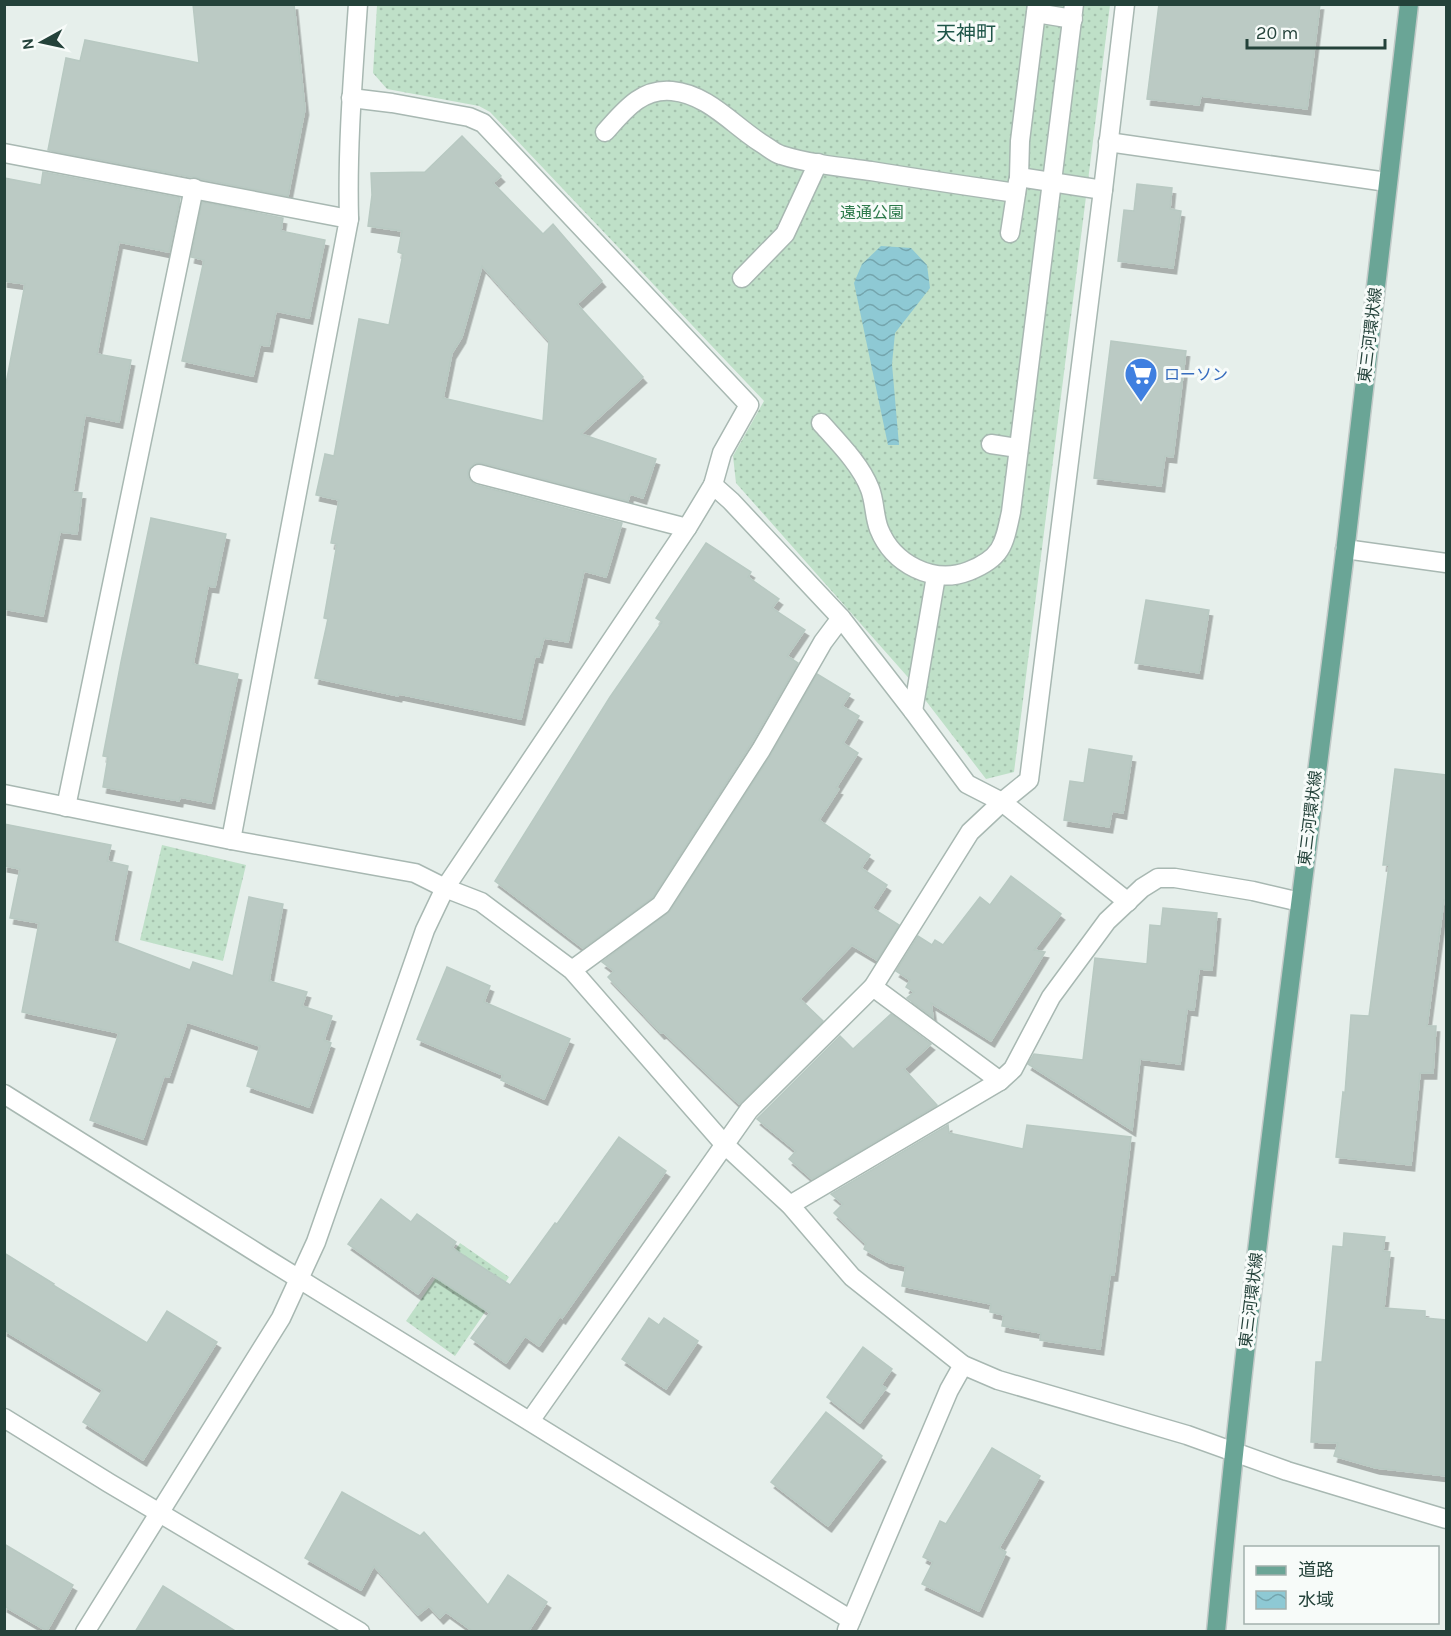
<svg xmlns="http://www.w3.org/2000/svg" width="1451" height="1636" viewBox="0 0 1451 1636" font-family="Karla,'Noto Sans JP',sans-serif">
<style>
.grass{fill:url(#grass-dots)}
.water{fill:url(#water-waves)}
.building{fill:#bbcac4;stroke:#b8c9c2;stroke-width:1.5;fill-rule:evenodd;filter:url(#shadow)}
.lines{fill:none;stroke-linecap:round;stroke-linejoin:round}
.minor-casing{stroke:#a8b8b2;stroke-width:21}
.major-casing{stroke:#c2cac8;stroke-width:21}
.minor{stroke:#fff;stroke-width:18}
.major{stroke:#6aa596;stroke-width:18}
.labels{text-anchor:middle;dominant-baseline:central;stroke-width:6;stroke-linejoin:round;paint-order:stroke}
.park-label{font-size:16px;fill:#2d7a4b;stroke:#f7fbf9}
.street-label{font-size:16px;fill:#24423a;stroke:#f7fbf9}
.shop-label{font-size:16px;fill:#366cbe;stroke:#f7fbf9;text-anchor:start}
.quarter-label{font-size:20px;fill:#1f5548;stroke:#f7fbf9}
</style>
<defs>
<pattern id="grass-dots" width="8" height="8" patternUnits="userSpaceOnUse" patternTransform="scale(1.5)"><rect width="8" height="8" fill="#bfe0c8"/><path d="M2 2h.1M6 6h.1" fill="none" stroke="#a4c1ad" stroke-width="1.8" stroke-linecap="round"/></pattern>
<pattern id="water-waves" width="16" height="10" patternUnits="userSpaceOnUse" patternTransform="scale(1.5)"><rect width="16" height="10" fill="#8ec9d4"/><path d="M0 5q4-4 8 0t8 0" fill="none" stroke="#74a5ad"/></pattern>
<filter id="shadow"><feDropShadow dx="3.5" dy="6" stdDeviation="0" flood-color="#0004"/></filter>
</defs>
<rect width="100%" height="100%" fill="#e6efeb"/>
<g class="grass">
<polygon points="377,5 1110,5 1014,772 986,779 906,675 736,483 733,456 764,401 490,112 479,106 387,89 373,73"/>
<polygon points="162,845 246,865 223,961 140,940"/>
<polygon points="460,1243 509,1277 455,1356 406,1321"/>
</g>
<polygon class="water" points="881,246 911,248 927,265 930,288 895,333 892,364 899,445 888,445 854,283 862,264"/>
<g class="building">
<polygon points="193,4 294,4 305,109 288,196 201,179 196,177 191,177 48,150 66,58 80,61 85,40 199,63"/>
<polygon points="1159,4 1320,4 1307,109 1201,96 1199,105 1147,99"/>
<path d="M462,136L501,176L493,183L543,234L553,224L602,281L577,304L643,377L581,434L656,459L643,498L630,494L628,501L482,463H475L471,467L468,471V478L472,482L476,485L622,523L606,577L584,571L568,642L544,638L539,657L535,656L521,719L399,694L398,696L315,678L328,619L324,618L337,544L331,543L339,500L316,495L325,454L334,456L359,319L389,325L403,254L398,252L402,231L368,226L372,195L371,173L425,172ZM482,266L549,341L543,421L443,398L452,353L462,337Z"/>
<polygon points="43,172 180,198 169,252 119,242 97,354 131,360 119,422 85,415 73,492 82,493 77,534 60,532 43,616 4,609 4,394 25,284 4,281 4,178 41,185"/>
<polygon points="1137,184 1172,188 1170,209 1181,211 1173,268 1118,261 1124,210 1134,211"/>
<polygon points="202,202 283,218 281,231 325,240 309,318 276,311 269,346 260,345 253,376 182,361 204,260 191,257"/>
<polygon points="1111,341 1186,351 1173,457 1165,456 1161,486 1094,478"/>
<polygon points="151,518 226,534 215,587 208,586 193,664 238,674 211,803 180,797 179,801 103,787 108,757 103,756 121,662"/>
<polygon points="706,543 751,572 748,577 779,599 772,608 805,630 787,656 798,663 751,744 653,897 583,948 495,881 610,697 662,622 656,618"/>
<polygon points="1146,600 1209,610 1199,673 1135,663"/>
<polygon points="817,674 850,694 842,706 859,716 843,743 858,753 836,788 839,789 819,820 870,855 861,868 887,885 872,908 899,925 877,960 852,945 800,999 823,1021 739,1104 663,1032 661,1033 608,977 614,971 602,962 670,911 770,756"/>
<polygon points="1089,749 1132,756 1123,813 1112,811 1109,827 1064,820 1070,781 1084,783"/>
<polygon points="1395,769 1446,775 1446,901 1444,900 1427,1026 1436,1026 1433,1073 1420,1073 1411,1165 1336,1157 1343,1092 1345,1093 1351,1015 1369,1016 1389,865 1383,865"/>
<polygon points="4,824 111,845 107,861 128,866 113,941 190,970 193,962 233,976 249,897 283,904 269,981 307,992 302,1006 332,1016 324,1040 331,1043 309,1107 247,1086 260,1046 187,1022 169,1077 164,1076 143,1139 90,1120 119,1033 22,1012 39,923 10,918 20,869 4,866"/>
<polygon points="1011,876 1061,914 1034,950 1045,952 991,1041 931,1003 933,1017 907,998 914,992 906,987 910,980 896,971 918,936 932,945 935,940 943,945 980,897 990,905"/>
<polygon points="1163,908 1217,913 1212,970 1199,969 1194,1010 1187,1009 1180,1064 1140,1059 1132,1130 1028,1064 1034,1054 1083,1060 1095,958 1147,964 1150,925 1161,926"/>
<polygon points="447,967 490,986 484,1002 570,1039 544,1099 501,1080 503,1075 417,1039"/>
<polygon points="891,1014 931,1044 904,1069 937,1105 812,1179 789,1159 796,1151 757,1119 840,1036 853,1049"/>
<polygon points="948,1125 949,1133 1023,1149 1027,1125 1131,1137 1114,1275 1110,1275 1100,1349 1040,1340 1041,1333 1002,1326 1004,1315 990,1312 991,1304 902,1286 906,1266 887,1262 864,1249 866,1244 834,1213 843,1204 831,1194"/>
<polygon points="619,1137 666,1171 562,1318 560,1316 539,1346 525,1336 506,1363 471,1338 490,1313 432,1275 418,1294 348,1244 381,1199 411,1222 417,1214 456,1242 452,1248 510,1285 555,1223 557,1224"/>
<polygon points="1344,1233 1385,1237 1383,1251 1390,1252 1384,1308 1425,1311 1425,1318 1446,1320 1446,1476 1376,1468 1334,1456 1338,1443 1311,1442 1316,1362 1322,1362 1333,1246 1343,1247"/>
<polygon points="4,1253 54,1284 53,1285 147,1343 167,1311 217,1342 143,1460 83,1422 103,1390 4,1330"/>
<polygon points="649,1318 659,1325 664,1318 698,1341 666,1389 622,1359"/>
<polygon points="863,1347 892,1369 881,1385 886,1388 860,1423 827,1397"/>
<polygon points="826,1412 882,1456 828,1526 771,1482"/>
<polygon points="992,1448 1040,1476 999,1548 1006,1552 979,1611 922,1584 933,1562 923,1557 940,1521 946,1524"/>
<polygon points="342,1492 420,1536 424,1532 488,1605 508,1575 547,1602 528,1632 470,1632 471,1630 446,1612 440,1618 429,1606 418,1615 374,1566 361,1590 305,1558"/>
<polygon points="4,1544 73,1585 47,1631 4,1606"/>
<polygon points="163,1586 237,1632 135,1632"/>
</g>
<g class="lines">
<g class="minor-casing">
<g id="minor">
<polyline points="1037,4 1020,141 1019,177 1103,190"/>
<polyline points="1036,13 1073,19"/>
<polyline points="351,98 392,103 469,117 483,123 749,405 722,453 713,485"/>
<path d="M605,132C624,111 641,88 672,91C707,94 733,125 761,143C768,147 774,153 781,155C810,164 841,167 871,171C920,179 968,186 1016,193"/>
<polyline points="1108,142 1387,182"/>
<polyline points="4,153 349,219 231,840"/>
<path d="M349,219C347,147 353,76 358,4"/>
<polyline points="1010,233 1018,181"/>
<polyline points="742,278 785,234 818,163"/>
<path d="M821,423C838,442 861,465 870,489C875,502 874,516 879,529C893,564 933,585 969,571C1002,558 1004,545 1011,512L1074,4"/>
<polyline points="991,444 1018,448"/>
<polyline points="479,474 687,528"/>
<polyline points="1345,549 1446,563"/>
<polyline points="913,711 936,576"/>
<polyline points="4,794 231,840 415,873 445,888 481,902 572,970 725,1145 790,1205 852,1277 963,1365 998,1380 1187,1435 1287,1471 1446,1519"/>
<polyline points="66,807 194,188"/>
<polyline points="572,970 661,905 761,750 823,642 841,618"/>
<polyline points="873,987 1000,1081"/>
<polyline points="4,1094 262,1256 851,1620"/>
<polyline points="790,1205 1000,1081 1013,1069 1051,997 1107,921 1142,888 1158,878 1175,878 1253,891 1300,902"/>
<polyline points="4,1418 109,1483 360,1632"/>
<polyline points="530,1421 749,1110 873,987 970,832 1002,802 1029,780 1103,190 1125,4"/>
<polyline points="847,1630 949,1390 963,1365"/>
<polyline points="85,1632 281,1318 316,1242 425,930 445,888 687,528 713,485 731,501 841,618 913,711 967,784 1002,802 1128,902"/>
</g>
</g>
<g class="major-casing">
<path id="major" d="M1216,1632C1250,1271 1300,912 1345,552C1368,370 1387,187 1409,4"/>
</g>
<use href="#minor" class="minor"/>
<use href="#major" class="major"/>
</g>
<defs>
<g id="supermarket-pin" transform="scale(1.725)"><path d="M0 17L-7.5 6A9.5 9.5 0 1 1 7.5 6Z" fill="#3f7fe0" stroke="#f7fbf9"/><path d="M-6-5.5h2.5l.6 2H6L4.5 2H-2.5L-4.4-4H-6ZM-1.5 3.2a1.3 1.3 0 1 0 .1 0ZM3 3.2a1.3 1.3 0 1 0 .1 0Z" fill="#fff"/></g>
</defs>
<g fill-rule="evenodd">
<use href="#supermarket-pin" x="1141" y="374"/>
</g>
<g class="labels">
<g class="park-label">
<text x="872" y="212">遠通公園</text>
</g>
<g class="street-label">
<text transform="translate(1370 335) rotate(-83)">東三河環状線</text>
<text transform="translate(1310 818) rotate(-83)">東三河環状線</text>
<text transform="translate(1251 1300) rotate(-83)">東三河環状線</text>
</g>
<g class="shop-label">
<text x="1164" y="374">ローソン</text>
</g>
<g class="quarter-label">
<text x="966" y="33">天神町</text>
</g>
</g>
<rect width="1451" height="1636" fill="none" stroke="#24423a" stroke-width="12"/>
<rect x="1244" y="1546" width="195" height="78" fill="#f7fbf9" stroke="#a3b1ad" stroke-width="1.5"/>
<rect x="1256" y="1566" width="30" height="9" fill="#6aa596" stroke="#a3b1ad" stroke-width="1.5"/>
<text x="1298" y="1576" font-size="18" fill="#24423a">道路</text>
<rect x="1256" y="1591" width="30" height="18" fill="url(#water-waves)" stroke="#a3b1ad" stroke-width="1.5"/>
<text x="1298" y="1606" font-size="18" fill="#24423a">水域</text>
<g transform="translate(42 42) rotate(262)" stroke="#f7fbf9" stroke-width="4.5" paint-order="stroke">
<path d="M0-4.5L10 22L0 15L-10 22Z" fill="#24423a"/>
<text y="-9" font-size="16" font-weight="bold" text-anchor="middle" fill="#24423a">N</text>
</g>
<path d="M1247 39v9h138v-9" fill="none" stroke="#24423a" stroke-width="3"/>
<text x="1256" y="39" font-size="18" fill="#24423a" stroke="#f7fbf9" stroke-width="4.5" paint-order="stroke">20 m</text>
</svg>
